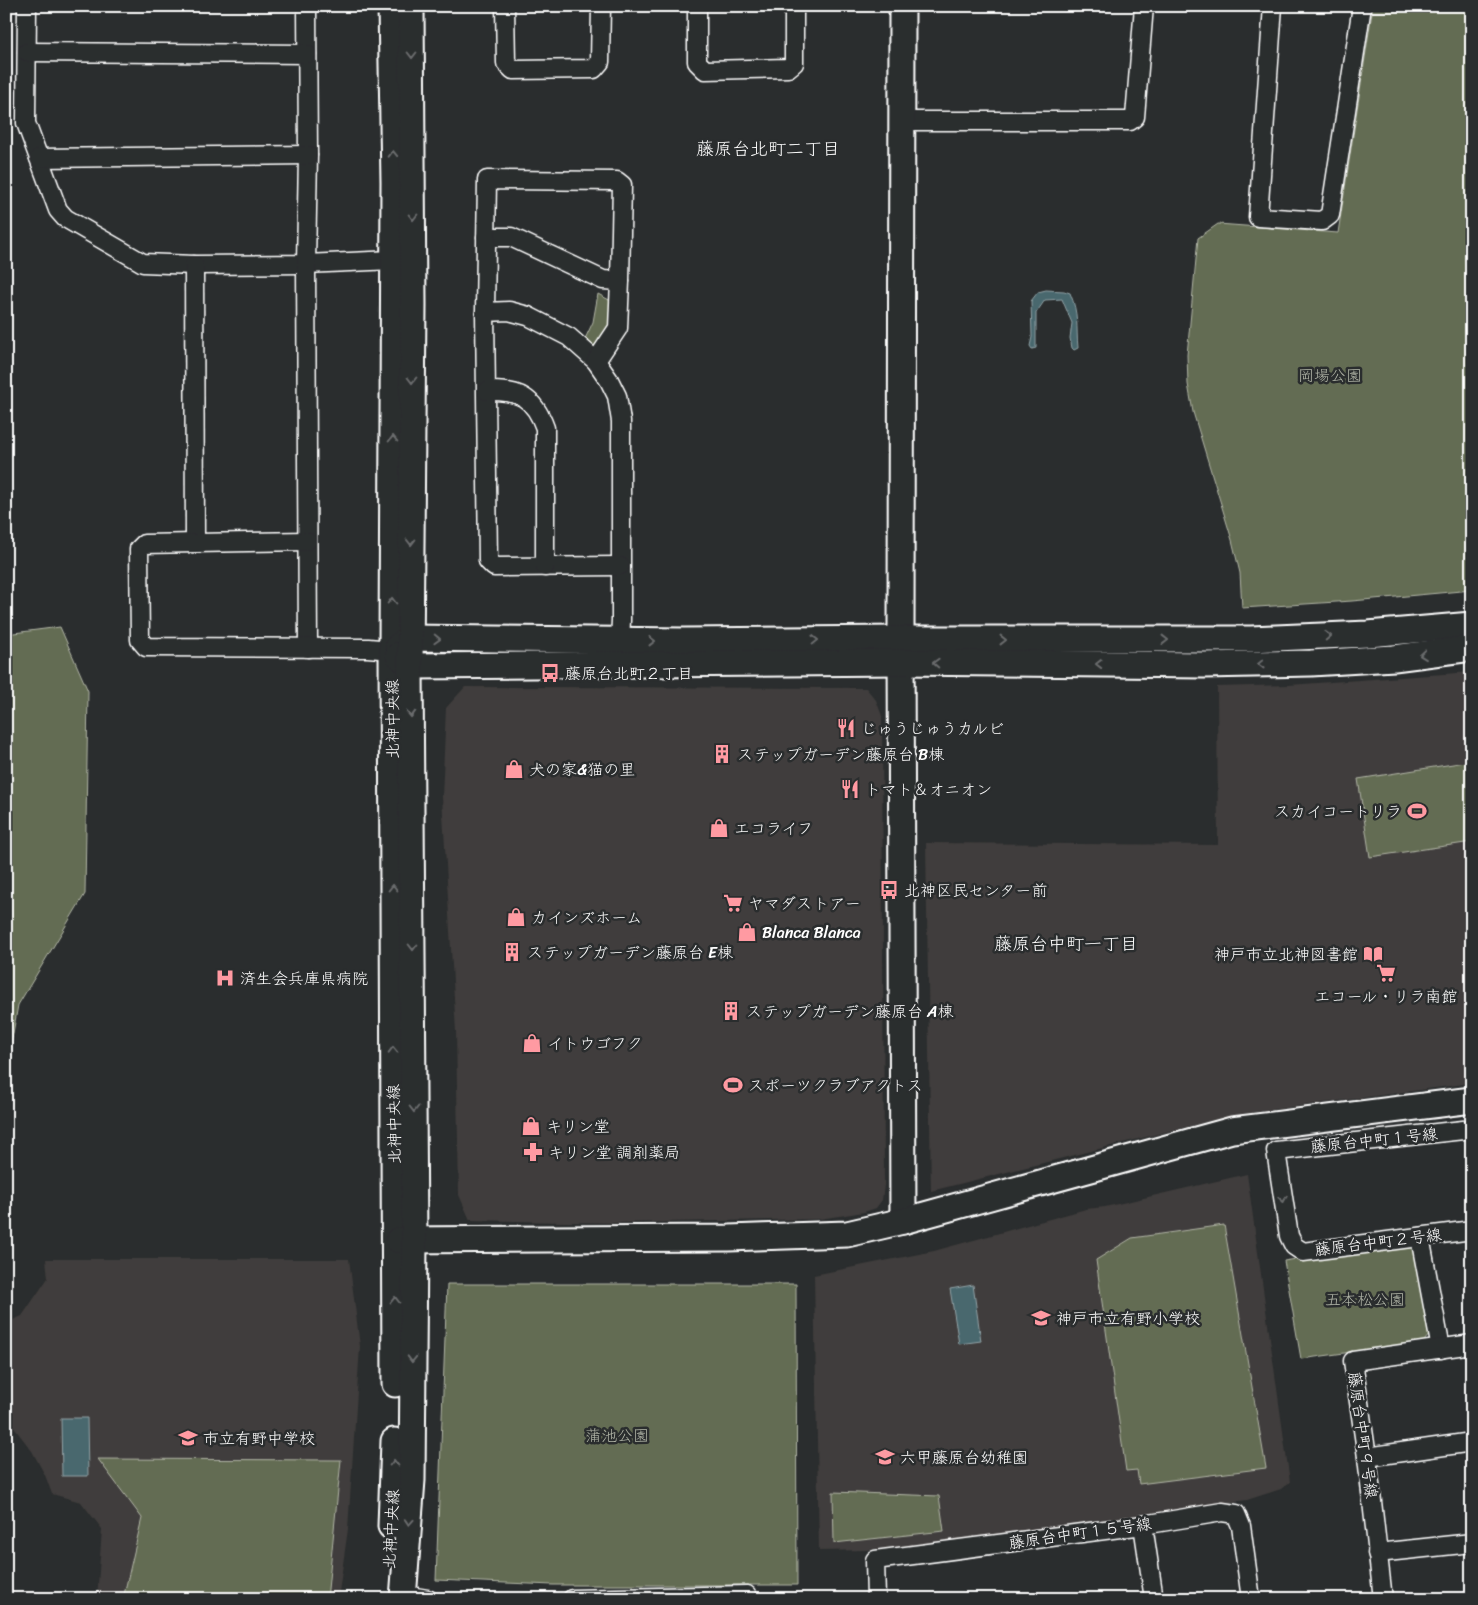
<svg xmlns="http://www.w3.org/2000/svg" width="1478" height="1605" viewBox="0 0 1478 1605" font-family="Sriracha,'Klee One',sans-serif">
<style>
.built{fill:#403d3c}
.green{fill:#646c52;stroke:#b2b6a8}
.water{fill:#4a676e;stroke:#92a4a8}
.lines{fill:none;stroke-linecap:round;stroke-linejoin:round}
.street-casing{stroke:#fff;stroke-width:21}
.secondary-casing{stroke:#fff;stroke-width:29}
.street{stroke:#2a2d2e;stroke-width:18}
.secondary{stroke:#2a2d2e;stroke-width:25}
.oneway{stroke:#6a6c6d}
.labels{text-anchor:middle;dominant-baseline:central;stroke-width:5;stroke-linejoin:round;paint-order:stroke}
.park-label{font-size:16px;fill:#b2b6a8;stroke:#2a2d2e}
.poi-label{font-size:16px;fill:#fff;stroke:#2a2d2e;text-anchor:start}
.street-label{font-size:16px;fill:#fff;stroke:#2a2d2e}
.neighbourhood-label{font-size:18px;fill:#fff;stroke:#2a2d2e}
</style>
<rect width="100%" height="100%" fill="#2a2d2e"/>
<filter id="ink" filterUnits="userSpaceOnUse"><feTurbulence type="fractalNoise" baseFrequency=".02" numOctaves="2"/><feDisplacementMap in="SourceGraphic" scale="10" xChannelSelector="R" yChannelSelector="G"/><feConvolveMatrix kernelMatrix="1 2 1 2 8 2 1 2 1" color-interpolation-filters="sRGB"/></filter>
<g filter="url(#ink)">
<g class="built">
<polygon points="1472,672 1472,1083 1234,1115 931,1191 926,843 1218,845 1217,687 1289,685"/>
<polygon points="465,687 866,688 876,700 882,716 884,1185 882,1200 876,1208 864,1212 820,1219 615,1223 470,1220 459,1195 456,1032 442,797 446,708"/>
<polygon points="1247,1174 1290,1482 1281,1489 1247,1500 965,1539 867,1550 819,1551 814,1275 934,1251 1086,1209 1105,1207"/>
<polygon points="46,1259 349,1259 360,1346 348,1529 338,1599 97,1599 102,1529 81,1502 52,1494 45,1475 32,1451 12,1425 6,1420 6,1323 22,1316 48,1278"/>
</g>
<g class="green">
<polygon points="1373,6 1472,6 1472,590 1352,601 1242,608 1240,573 1232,540 1193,412 1188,384 1187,355 1198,238 1218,224 1338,233"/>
<polygon points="598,294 611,301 615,322 602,351 584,341 593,322"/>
<polygon points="60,627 88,691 85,894 18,1005 6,1073 6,634"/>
<polygon points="1472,761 1472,842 1370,857 1358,779"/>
<polygon points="1224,1225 1266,1468 1139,1484 1137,1470 1126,1471 1096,1260 1132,1238"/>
<polygon points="1415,1240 1431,1333 1423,1342 1301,1359 1284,1261"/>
<polygon points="447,1284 796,1284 797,1585 553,1585 436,1580"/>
<polygon points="98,1459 341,1460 327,1599 123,1599 142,1518"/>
<polygon points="833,1492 939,1496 944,1531 834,1543"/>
</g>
<g class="water">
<path d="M1046,290L1064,291L1070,293C1079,314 1076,326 1078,348L1074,350L1072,348L1070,338L1072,323L1062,299L1045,300L1036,313V348L1032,349L1030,346L1032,337L1031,301L1038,292Z"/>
<polygon points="973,1285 981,1341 959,1344 950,1289"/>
<polygon points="61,1418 87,1418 88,1476 62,1476"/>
</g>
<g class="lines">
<g class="street-casing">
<g id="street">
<polyline points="27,6 26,123 58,210 65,218 143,263 194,265 306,264 393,260"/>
<polyline points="307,6 308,155 306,264 308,648"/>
<polyline points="505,6 506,63 513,70 594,69 600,62 601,6"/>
<polyline points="697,6 697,62 705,70 788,68 794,63 794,6"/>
<polyline points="1273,6 1258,217 1322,221 1330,215 1362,6"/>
<polyline points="27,52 307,54"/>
<polyline points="901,121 1130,121 1135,117 1144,6"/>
<polyline points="39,158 308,155"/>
<polyline points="486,237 511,237 603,280 620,281"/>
<polyline points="194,265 195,543"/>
<polyline points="485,312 509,311 528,316 569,337 596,361 609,380 617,396 621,421 621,620 620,641"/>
<polyline points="596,361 618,328 620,281 622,185 617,181 487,180 485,312 488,561 494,567 620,566"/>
<path d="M487,391C519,390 534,397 545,428V567"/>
<polyline points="307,541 144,544 139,549 140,640 146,647 368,648 392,650"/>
<polyline points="1472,1129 1276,1151 1289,1236 1294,1246 1303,1252 1472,1230"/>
<polyline points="1420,1237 1441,1349"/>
<polyline points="1367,1457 1472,1442"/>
<polyline points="1143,1525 1154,1599"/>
<polyline points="1377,1553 1472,1543"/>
<polyline points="403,1595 428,1599"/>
<polyline points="572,1599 747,1595 747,1599"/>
<polyline points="876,1599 875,1560 1143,1525 1222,1512 1236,1514 1241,1526 1251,1599"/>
<polyline points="1383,1599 1367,1457 1353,1361 1472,1344"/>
</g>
</g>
<g class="secondary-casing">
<g id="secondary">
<polyline points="391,6 394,182 392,650 395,1384"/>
<polyline points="902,6 901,639 903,1221"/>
<polyline points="398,646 411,638 684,641 901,639 1251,639 1368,634 1472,625"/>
<polyline points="398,655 410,666 901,662 1204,665 1311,663 1394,658 1472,648"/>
<polyline points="398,1240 729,1238 847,1234 903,1221 1232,1130 1472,1100"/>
<polyline points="391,1526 394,1441"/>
<polyline points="403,1599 412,1480 414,1241 410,666 413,305 411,6"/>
</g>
</g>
<use href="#street" class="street"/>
<use href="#secondary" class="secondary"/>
</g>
<defs><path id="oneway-chevron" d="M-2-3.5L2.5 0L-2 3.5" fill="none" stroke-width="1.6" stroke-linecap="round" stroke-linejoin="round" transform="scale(1.25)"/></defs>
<g class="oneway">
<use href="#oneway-chevron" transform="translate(412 55) rotate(90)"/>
<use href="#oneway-chevron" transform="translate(393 154) rotate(-91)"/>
<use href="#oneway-chevron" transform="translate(413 217) rotate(90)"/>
<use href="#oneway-chevron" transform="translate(412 380) rotate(90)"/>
<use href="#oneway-chevron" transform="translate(393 439) rotate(-90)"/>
<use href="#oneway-chevron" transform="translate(411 542) rotate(90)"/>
<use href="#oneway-chevron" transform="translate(392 601) rotate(-90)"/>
<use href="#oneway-chevron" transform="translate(1328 636) rotate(-2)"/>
<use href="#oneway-chevron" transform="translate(437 639) rotate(2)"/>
<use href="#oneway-chevron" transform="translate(815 640) rotate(-1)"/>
<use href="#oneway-chevron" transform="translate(1003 640)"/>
<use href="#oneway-chevron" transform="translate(1165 640)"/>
<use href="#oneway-chevron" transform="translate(652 641)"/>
<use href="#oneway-chevron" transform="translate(1423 655) rotate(174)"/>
<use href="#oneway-chevron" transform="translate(936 663) rotate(-178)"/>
<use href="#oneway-chevron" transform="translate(1099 664) rotate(-180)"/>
<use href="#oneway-chevron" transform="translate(1261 664) rotate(179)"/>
<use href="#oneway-chevron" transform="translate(411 714) rotate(89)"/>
<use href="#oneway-chevron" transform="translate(393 888) rotate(-90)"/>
<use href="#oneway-chevron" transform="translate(413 947) rotate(90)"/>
<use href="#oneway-chevron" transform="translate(393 1050) rotate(-91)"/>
<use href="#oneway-chevron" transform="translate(414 1109) rotate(90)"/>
<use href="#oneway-chevron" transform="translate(1283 1199) rotate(81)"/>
<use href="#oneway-chevron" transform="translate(395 1300) rotate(-90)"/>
<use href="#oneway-chevron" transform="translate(412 1359) rotate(91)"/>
<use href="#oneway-chevron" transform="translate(394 1463) rotate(-90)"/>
<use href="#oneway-chevron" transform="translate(409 1522) rotate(94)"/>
</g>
</g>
<defs>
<g id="bus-bare" transform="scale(1.5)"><path d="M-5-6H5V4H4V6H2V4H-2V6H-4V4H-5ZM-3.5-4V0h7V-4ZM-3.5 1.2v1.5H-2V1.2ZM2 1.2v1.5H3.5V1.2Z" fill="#ff9aa2" stroke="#2a2d2e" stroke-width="2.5" paint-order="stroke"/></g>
<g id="restaurant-bare" transform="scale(1.5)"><path d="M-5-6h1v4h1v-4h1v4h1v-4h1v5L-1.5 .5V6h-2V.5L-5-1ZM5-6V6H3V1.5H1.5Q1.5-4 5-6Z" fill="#ff9aa2" stroke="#2a2d2e" stroke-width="2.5" paint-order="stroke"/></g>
<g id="building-bare" transform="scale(1.5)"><path d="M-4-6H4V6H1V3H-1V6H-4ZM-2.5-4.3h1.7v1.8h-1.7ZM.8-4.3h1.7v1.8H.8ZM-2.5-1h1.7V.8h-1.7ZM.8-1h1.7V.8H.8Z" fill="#ff9aa2" stroke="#2a2d2e" stroke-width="2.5" paint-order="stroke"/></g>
<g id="shop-bare" transform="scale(1.5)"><path d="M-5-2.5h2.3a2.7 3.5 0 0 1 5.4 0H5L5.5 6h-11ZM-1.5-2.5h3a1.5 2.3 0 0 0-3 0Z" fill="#ff9aa2" stroke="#2a2d2e" stroke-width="2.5" paint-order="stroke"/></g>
<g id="stadium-bare" transform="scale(1.5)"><path d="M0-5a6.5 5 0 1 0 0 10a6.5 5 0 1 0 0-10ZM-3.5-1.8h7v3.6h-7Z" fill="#ff9aa2" stroke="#2a2d2e" stroke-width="2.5" paint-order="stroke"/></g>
<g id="supermarket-bare" transform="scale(1.5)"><path d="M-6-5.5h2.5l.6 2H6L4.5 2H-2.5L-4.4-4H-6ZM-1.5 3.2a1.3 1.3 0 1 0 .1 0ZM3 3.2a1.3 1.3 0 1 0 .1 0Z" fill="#ff9aa2" stroke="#2a2d2e" stroke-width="2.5" paint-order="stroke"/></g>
<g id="library-bare" transform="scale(1.5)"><path d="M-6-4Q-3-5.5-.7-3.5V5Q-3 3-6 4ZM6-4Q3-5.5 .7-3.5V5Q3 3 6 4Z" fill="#ff9aa2" stroke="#2a2d2e" stroke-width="2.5" paint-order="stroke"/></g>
<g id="hospital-bare" transform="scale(1.5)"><path d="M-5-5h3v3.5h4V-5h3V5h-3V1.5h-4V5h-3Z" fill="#ff9aa2" stroke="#2a2d2e" stroke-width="2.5" paint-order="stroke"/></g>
<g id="pharmacy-bare" transform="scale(1.5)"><path d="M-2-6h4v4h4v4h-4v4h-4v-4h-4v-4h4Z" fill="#ff9aa2" stroke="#2a2d2e" stroke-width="2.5" paint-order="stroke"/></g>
<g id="school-bare" transform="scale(1.5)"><path d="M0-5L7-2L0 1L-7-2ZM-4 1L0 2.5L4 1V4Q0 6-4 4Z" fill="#ff9aa2" stroke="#2a2d2e" stroke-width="2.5" paint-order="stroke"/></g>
</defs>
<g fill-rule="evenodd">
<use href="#bus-bare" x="550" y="673"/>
<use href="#restaurant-bare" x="846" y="728"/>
<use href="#building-bare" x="722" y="754"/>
<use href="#shop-bare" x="514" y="769"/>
<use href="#restaurant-bare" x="850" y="789"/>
<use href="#stadium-bare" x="1417" y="811"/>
<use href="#shop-bare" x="719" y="828"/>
<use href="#bus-bare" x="889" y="890"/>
<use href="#supermarket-bare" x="733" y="903"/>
<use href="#shop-bare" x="516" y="917"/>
<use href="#shop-bare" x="747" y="932"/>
<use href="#building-bare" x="512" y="952"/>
<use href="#library-bare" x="1373" y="954"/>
<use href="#supermarket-bare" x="1386" y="973"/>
<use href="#hospital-bare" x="225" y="978"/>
<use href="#building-bare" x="731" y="1011"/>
<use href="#shop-bare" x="532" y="1043"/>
<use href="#stadium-bare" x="733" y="1085"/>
<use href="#shop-bare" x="531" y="1126"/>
<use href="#pharmacy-bare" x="533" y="1152"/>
<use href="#school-bare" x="1041" y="1318"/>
<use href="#school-bare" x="188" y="1438"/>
<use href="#school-bare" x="885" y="1457"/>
</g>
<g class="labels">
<g class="park-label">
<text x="1330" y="375">岡場公園</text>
<text x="1365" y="1299">五本松公園</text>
<text x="617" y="1435">蒲池公園</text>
</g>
<g class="poi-label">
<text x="565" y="673">藤原台北町２丁目</text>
<text x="861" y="728">じゅうじゅうカルビ</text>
<text x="737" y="754">ステップガーデン藤原台 B棟</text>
<text x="529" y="769">犬の家&amp;猫の里</text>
<text x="865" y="789">トマト＆オニオン</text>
<text x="1402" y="811" text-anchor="end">スカイコートリラ</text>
<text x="734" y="828">エコライフ</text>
<text x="904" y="890">北神区民センター前</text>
<text x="748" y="903">ヤマダストアー</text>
<text x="531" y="917">カインズホーム</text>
<text x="762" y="932">Blanca Blanca</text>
<text x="527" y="952">ステップガーデン藤原台 E棟</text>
<text x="1358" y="954" text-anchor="end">神戸市立北神図書館</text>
<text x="240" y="978">済生会兵庫県病院</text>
<text x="1386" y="996" text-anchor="middle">エコール・リラ南館</text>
<text x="746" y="1011">ステップガーデン藤原台 A棟</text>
<text x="547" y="1043">イトウゴフク</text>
<text x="748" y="1085">スポーツクラブアクトス</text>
<text x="546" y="1126">キリン堂</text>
<text x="548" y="1152">キリン堂 調剤薬局</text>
<text x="1056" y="1318">神戸市立有野小学校</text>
<text x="203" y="1438">市立有野中学校</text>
<text x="900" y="1457">六甲藤原台幼稚園</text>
</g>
<g class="street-label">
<text transform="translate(392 719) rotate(-90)">北神中央線</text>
<text transform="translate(394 1124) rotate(-91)">北神中央線</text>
<text transform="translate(1374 1140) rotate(-6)">藤原台中町１号線</text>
<text transform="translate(1378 1242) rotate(-7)">藤原台中町２号線</text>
<text transform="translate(1363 1435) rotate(82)">藤原台中町９号線</text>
<text transform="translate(391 1529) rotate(-87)">北神中央線</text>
<text transform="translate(1080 1533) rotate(-8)">藤原台中町１５号線</text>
</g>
<g class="neighbourhood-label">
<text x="768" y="149">藤原台北町二丁目</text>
<text x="1066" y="944">藤原台中町一丁目</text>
</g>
</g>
<rect width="1478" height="1605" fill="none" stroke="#2a2d2e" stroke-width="25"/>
<rect x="12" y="12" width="1453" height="1580" fill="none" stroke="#fff" stroke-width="2" filter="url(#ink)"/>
</svg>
